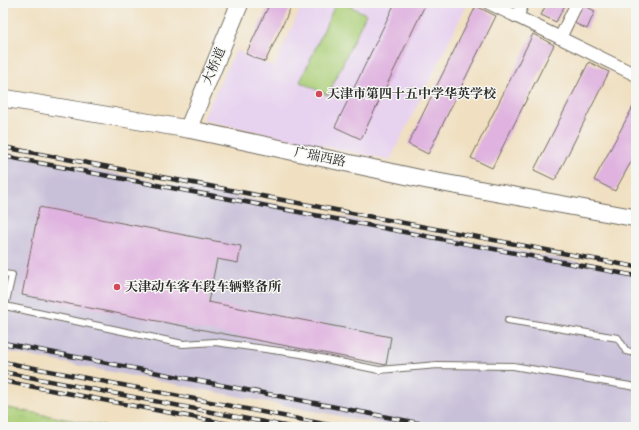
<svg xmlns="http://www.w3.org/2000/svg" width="639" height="430" viewBox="0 0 639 430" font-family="Cardo,'Noto Serif SC',serif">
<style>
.built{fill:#e7d2ef}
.industrial{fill:#c8bfd8}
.park{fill:url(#park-crowns);stroke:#6c7d52}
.garden{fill:#accf78;stroke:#6c7d52}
.building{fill:#dfb2df}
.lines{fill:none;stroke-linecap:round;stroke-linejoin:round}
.lane-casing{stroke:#706a60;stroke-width:8}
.street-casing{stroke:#706a60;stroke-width:14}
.secondary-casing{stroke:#706a60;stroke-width:19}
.lane{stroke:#fff;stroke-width:6}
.street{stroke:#fff;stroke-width:12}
.secondary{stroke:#fff;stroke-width:17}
.rail-casing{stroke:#2b2b2b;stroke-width:4.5}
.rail{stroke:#f6f6f2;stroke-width:3;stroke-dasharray:9;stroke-linecap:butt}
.poi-dot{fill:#d1495b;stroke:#f6f6f2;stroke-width:1.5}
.labels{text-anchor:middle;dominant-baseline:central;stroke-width:3;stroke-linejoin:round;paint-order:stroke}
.street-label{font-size:13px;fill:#2b2b2b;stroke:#f6f6f2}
.poi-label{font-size:13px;font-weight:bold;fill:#2b2b2b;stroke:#f6f6f2;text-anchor:start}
</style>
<defs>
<pattern id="park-crowns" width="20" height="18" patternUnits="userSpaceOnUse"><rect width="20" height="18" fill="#accf78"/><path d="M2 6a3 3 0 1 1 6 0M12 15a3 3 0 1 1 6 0" fill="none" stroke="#94b268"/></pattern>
</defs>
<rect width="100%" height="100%" fill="#f6f6f2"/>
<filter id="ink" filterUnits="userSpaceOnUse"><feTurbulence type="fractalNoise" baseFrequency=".025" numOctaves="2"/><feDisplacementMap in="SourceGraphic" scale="8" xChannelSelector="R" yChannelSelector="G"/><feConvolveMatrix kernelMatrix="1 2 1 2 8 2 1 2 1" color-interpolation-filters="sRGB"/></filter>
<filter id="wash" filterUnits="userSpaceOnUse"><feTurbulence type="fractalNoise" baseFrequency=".012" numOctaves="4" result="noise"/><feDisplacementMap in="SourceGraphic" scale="16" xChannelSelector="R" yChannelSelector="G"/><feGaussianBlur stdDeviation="0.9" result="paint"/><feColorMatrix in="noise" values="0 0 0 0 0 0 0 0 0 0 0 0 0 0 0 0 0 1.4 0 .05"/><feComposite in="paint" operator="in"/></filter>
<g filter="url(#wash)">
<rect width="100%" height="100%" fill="#f0e0c1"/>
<polygon class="built" points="303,3 468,3 390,160 202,120 236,50 274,67"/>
<polygon class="industrial" points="3,152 636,273 636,427 397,427 3,351"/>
<polygon class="park" points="3,407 108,427 3,427"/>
<polygon class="garden" points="336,3 343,3 366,14 328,95 300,82"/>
<g id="blocks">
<g class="building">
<polygon points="270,3 293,3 265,62 246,54"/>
<polygon points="395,3 426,3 361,139 335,127"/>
<polygon points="547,3 566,3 556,22 541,15"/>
<polygon points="583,5 595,11 587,29 574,23"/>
<polygon points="476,6 496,16 428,154 408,144"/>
<polygon points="533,34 554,45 492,168 471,158"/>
<polygon points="589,62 609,72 555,180 534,170"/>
<polygon points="636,101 636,153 615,191 594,180"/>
<polygon points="39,207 241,246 238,263 217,259 208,302 391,337 386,365 22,295"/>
</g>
</g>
</g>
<g filter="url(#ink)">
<use href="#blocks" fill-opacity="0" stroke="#706a60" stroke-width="1"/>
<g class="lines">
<g class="lane-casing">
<g id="lane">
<polyline points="3,274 12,275 5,306 183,344 215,342 301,354 379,370 438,365 513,366 636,387"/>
<polyline points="508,320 618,338 626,351 636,353"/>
</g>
</g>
<g class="street-casing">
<g id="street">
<polyline points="489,3 636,75"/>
<polyline points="517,17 523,3"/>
<polyline points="560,38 577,3"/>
</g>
</g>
<g class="secondary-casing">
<g id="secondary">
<polyline points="3,98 188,129 427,180 636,218"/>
<polyline points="188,129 240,3"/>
</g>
</g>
<use href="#lane" class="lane"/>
<use href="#street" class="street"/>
<use href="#secondary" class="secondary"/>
<g class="rail-casing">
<g id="rail">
<polyline points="3,147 636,267"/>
<polyline points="3,156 636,276"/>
<polyline points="3,343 439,427"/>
<polyline points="3,362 340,427"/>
<polyline points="3,372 290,427"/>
<polyline points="3,381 245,427"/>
</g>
</g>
<use href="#rail" class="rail"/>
</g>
</g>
<g class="poi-dot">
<circle cx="319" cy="94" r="4"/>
<circle cx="117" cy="287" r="4"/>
</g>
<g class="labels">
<g class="street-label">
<text transform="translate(214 66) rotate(-67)">大桥道</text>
<text transform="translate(320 157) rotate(12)">广瑞西路</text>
</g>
<g class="poi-label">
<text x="327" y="94">天津市第四十五中学华英学校</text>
<text x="125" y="287">天津动车客车段车辆整备所</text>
</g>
</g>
<rect width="639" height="430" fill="none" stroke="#f6f6f2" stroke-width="16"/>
</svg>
